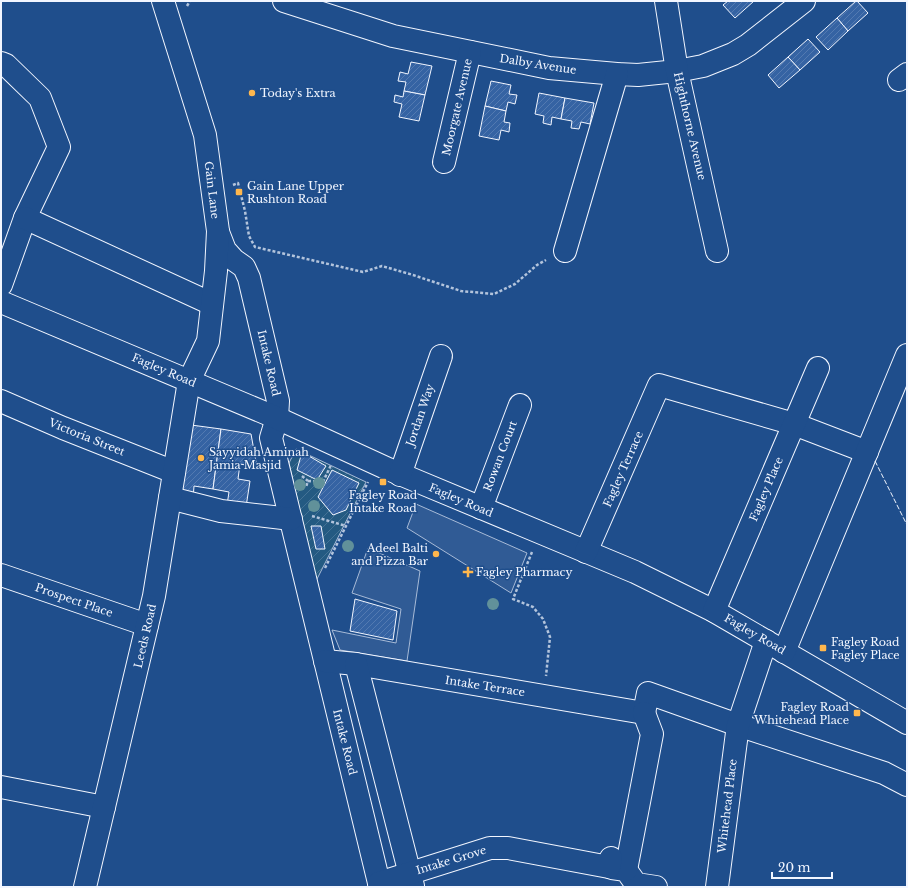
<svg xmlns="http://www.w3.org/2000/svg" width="908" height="888" viewBox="0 0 908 888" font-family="'Libre Baskerville',serif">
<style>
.garden{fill:url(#garden-furrows);stroke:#a8bbd7}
.parking{fill:#305b95;stroke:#a8bbd7}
.building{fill:url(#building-hatch);stroke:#f2f6ff}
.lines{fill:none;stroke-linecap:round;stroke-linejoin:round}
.minor-casing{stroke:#f2f6ff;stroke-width:24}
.path{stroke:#b3c4dc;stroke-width:2.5;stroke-dasharray:3 2;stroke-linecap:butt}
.minor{stroke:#1f4e8c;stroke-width:22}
.fence{stroke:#f2f6ff;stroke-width:1;stroke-dasharray:5 2;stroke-linecap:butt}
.tree{fill:#61919a}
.poi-dot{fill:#ffb74d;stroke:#1f4e8c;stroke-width:1.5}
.labels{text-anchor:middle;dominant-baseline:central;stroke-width:3;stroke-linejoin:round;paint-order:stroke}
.street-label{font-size:11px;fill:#f2f6ff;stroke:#1f4e8c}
.poi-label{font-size:11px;fill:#f2f6ff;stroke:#1f4e8c;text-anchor:start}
</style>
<defs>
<pattern id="garden-furrows" width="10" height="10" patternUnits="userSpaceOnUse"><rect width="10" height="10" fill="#245a82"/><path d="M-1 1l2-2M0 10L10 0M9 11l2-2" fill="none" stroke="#447295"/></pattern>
<pattern id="building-hatch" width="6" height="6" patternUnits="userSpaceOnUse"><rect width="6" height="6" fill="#3563a3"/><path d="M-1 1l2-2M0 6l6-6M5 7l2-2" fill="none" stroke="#537ab1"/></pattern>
</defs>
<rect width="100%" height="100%" fill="#1f4e8c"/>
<polygon class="garden" points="296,449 366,482 316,581 289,463"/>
<g class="parking">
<polygon points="416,504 527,553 511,593 407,528"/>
<polygon points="368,548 420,571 407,661 340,650 332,630 396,643 401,609 352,593"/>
</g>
<g class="building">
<polygon points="728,1 754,1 735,18 723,5"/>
<polygon points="856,1 857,1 868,13 848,31 837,18"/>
<polygon points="837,18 848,31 828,50 816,37"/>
<polygon points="808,39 820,52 800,70 788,57"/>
<polygon points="788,57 800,70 779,88 768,75"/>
<polygon points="411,62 432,66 425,95 404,91 406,82 398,81 400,72 408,74"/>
<polygon points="491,81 511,85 509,94 517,95 515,104 508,102 506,111 485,106"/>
<polygon points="404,91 425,95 419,121 399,117 402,104 394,102 395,95 403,97"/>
<polygon points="539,93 565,98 561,119 552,117 551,125 543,123 544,116 535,114"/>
<polygon points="565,98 594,103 590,124 581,122 579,129 571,128 572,121 561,119"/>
<polygon points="485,106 506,111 504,122 510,123 509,132 501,130 499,140 479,136"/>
<polygon points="191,425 221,429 213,489 194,486 193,499 178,495"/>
<polygon points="221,429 251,434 257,467 240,464 238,479 250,481 246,507 227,505 229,492 213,489"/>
<polygon points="302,452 326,466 317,480 297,470"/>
<polygon points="332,470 359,483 346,510 333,515 318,497"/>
<polygon points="311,526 321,526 325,549 316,549"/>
<polygon points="355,599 397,611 393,640 350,631"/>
</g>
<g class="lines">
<g class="minor-casing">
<g id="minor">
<polyline points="284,1 393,36 549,68 617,74 638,75 677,71 703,66 733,54 748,45 804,1"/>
<polyline points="666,1 677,71 717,251"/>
<polyline points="1,63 6,65 40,98 59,147 25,218 1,285"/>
<polyline points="899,80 907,74"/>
<polyline points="444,162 470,52"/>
<polyline points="25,218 212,304"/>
<polyline points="218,232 225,250 234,260 244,267 249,278 278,401 277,418 271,438 380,887"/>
<polyline points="565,251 617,74"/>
<polyline points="1,302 277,418 388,469 635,572 714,611 907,723"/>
<polyline points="1,401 63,428 174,472"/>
<polyline points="400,475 441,356"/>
<polyline points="170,498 221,511 291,519"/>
<polyline points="481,508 520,405"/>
<polyline points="586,552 659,385 794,424 867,452"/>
<polyline points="1,575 147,625"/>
<polyline points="714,611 818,368"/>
<polyline points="784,652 907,355"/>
<polyline points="325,661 356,664 644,713"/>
<polyline points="356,664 413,886"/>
<polyline points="644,713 648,693 738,725 884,773 907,785"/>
<polyline points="1,787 104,807"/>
<polyline points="612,868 626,870 636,884 656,887"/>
<polyline points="626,870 652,734 644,713"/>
<polyline points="379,883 490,848 508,848 609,867 611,858"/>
<polyline points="85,887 154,596 189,381 208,341 216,271 218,231 205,135 163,1"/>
<polyline points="717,887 738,725 766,641"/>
</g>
</g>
<g class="path">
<polyline points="187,6 190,1"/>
<polyline points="233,185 238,183 245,211 249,236 255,247 363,272 382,266 413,275 461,291 494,294 515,284 537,265 546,260"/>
<polyline points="302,476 308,481 306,487"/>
<polyline points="308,481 323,482 331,465"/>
<polyline points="312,516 346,526"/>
<polyline points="532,552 513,599 533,607 543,619 550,637 546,676"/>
<polyline points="325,568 368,482"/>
</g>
<use href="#minor" class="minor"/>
<polyline class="fence" points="875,461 907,525"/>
</g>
<g class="tree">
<circle cx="319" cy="483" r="6"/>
<circle cx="300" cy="485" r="6"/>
<circle cx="314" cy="506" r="6"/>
<circle cx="348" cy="546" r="6"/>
<circle cx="493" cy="604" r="6"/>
</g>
<g class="poi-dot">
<circle cx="252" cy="93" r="4"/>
<rect x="235" y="188" width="8" height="8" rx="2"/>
<circle cx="201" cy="458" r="4"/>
<rect x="379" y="478" width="8" height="8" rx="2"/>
<circle cx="436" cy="554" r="4"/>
<path d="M466 566h4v4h4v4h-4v4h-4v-4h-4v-4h4z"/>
<rect x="819" y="644" width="8" height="8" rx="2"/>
<rect x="853" y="709" width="8" height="8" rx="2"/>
</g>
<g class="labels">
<g class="street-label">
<text transform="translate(538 64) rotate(9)">Dalby Avenue</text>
<text transform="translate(457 107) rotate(-77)">Moorgate Avenue</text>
<text transform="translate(690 126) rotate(77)">Highthorne Avenue</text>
<text transform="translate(212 190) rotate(83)">Gain Lane</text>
<text transform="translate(269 363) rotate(77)">Intake Road</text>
<text transform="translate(164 370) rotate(23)">Fagley Road</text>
<text transform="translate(420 415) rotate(-71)">Jordan Way</text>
<text transform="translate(87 437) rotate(22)">Victoria Street</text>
<text transform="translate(500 456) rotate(-69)">Rowan Court</text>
<text transform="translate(623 469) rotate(-66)">Fagley Terrace</text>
<text transform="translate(766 489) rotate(-67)">Fagley Place</text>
<text transform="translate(461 500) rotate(23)">Fagley Road</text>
<text transform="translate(74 600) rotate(19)">Prospect Place</text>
<text transform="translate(755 634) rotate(30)">Fagley Road</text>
<text transform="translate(145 636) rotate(-77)">Leeds Road</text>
<text transform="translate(485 686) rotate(9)">Intake Terrace</text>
<text transform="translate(345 742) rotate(76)">Intake Road</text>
<text transform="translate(727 806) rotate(-83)">Whitehead Place</text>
<text transform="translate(451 860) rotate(-17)">Intake Grove</text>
</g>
<g class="poi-label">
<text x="260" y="93">Today's Extra</text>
<text x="247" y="186">Gain Lane Upper<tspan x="247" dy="13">Rushton Road</tspan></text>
<text x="209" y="452">Sayyidah Aminah<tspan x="209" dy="13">Jamia Masjid</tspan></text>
<text x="383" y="495" text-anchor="middle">Fagley Road<tspan x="383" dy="13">Intake Road</tspan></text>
<text x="428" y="548" text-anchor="end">Adeel Balti<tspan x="428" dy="13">and Pizza Bar</tspan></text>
<text x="476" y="572">Fagley Pharmacy</text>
<text x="831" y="642">Fagley Road<tspan x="831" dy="13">Fagley Place</tspan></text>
<text x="849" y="707" text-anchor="end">Fagley Road<tspan x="849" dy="13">Whitehead Place</tspan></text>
</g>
</g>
<rect width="908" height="888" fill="none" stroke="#f2f6ff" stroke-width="4"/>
<path d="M772 872v6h60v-6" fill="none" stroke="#f2f6ff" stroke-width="2"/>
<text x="778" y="872" font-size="12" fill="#f2f6ff" stroke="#1f4e8c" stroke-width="3" paint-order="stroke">20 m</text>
</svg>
